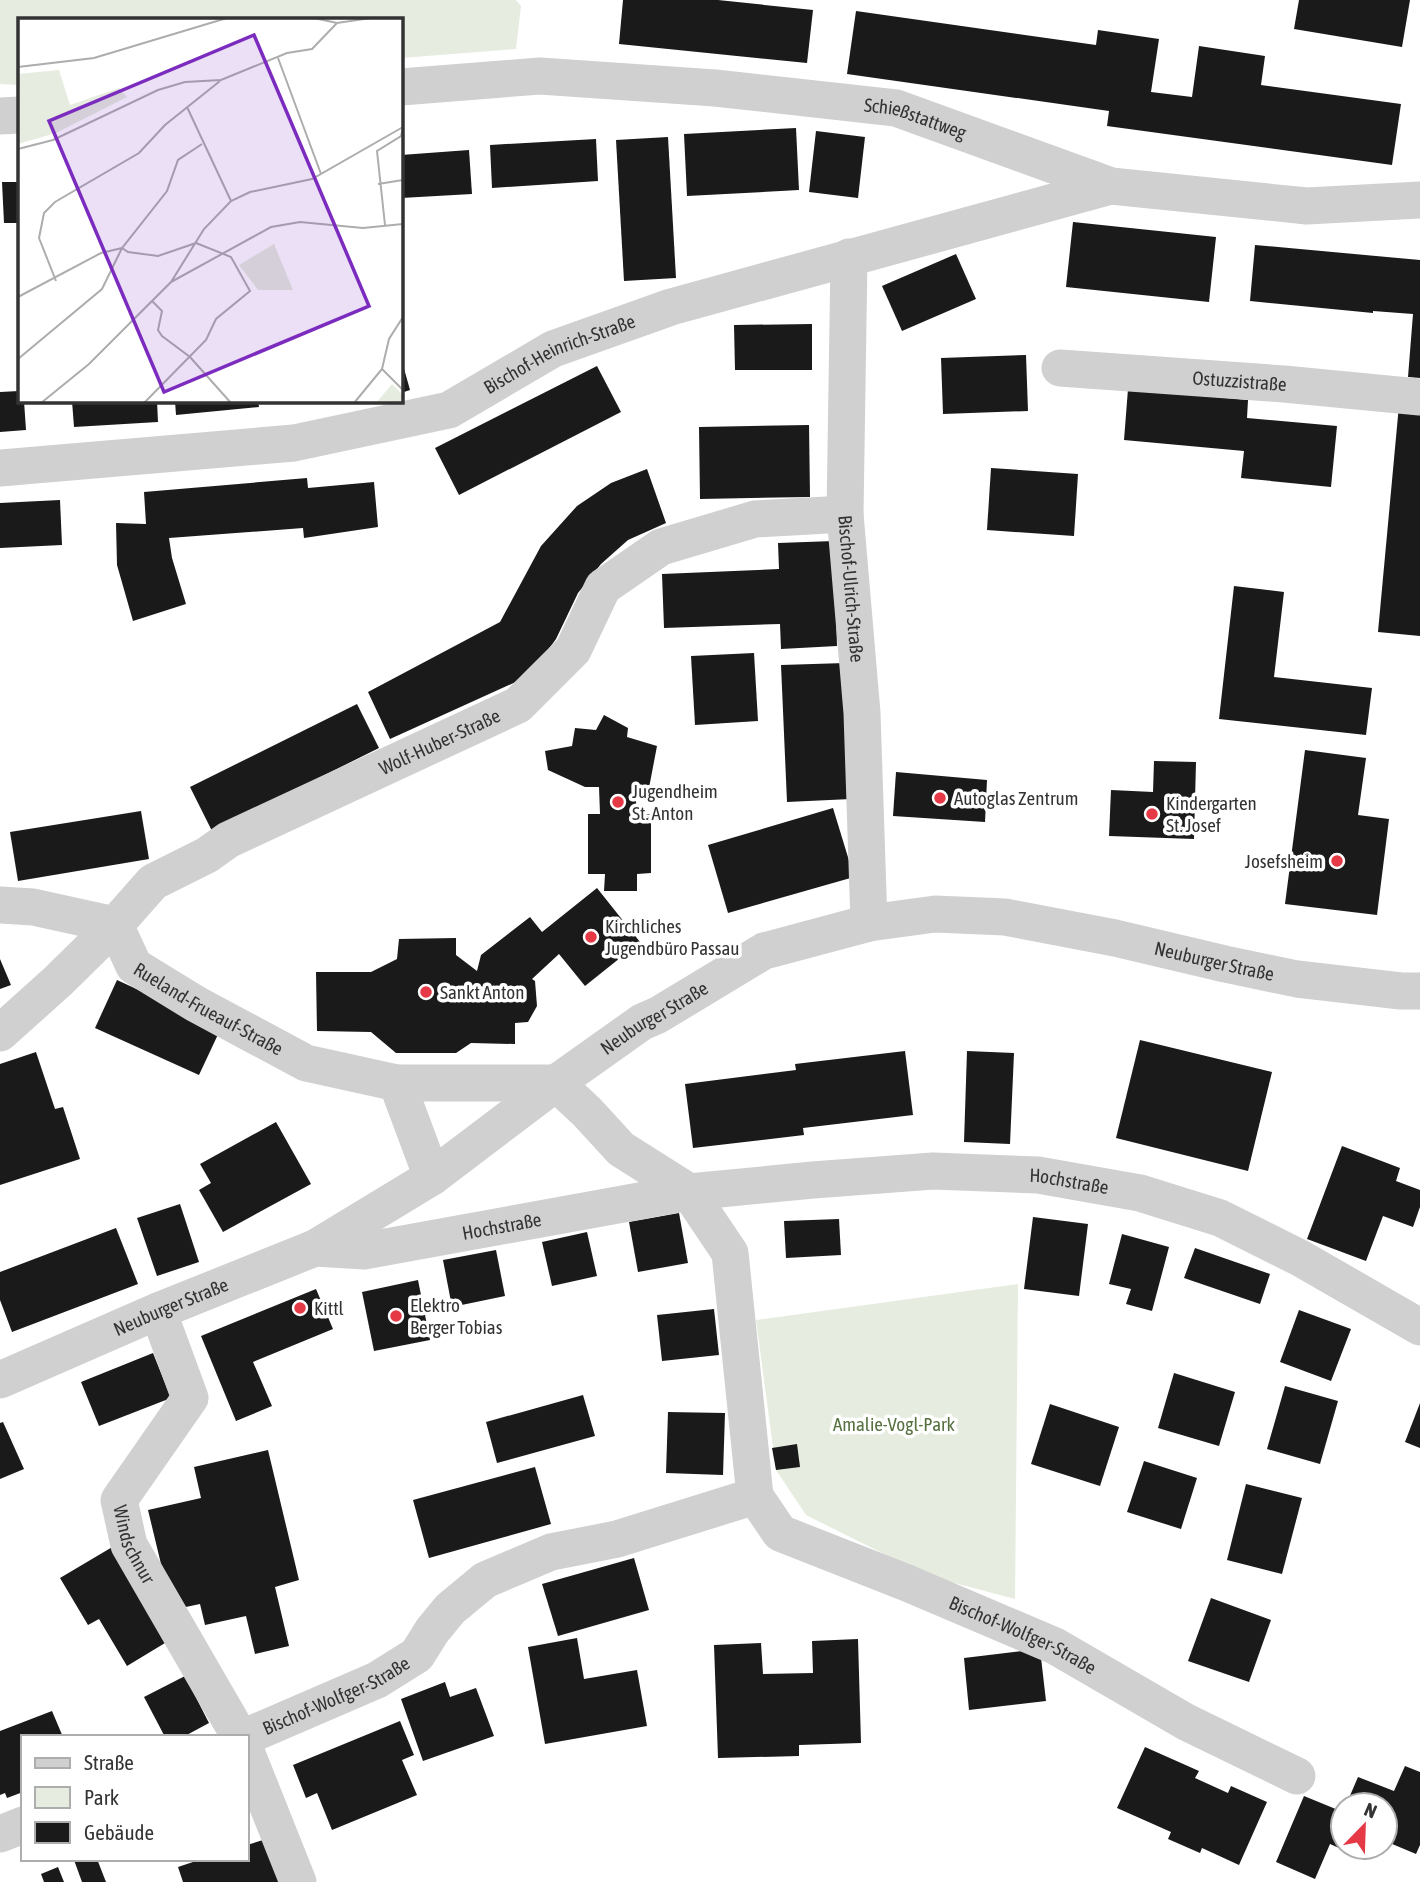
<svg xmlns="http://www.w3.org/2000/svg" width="1420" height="1882" viewBox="0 0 1420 1882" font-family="'Asap Condensed',sans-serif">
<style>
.green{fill:#e6ecdf}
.building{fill:#1a1a1a}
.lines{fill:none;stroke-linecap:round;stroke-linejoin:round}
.minor{stroke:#d0d0d0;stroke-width:37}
.poi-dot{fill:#e63946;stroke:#fff;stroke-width:2.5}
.labels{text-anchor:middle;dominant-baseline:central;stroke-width:7;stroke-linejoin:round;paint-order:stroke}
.street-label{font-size:19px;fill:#333;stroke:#fff}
.poi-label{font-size:19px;fill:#333;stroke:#fff;text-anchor:start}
.park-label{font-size:19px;fill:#56703f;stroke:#fff}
.inset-road{fill:none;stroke:#adadad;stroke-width:2}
.view{fill:#7b2cbf;fill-opacity:0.15;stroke:#7b2cbf;stroke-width:3.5}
.inset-edge{fill:none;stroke:#333;stroke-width:3.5}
</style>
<rect width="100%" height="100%" fill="#fff"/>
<g class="green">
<polygon points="0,0 516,0 521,6 516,49 401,58 401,19 19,19 19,85 0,84"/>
<polygon points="1018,1284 1015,1599 928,1576 806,1515 776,1470 756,1320"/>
</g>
<g class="building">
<polygon points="623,0 718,0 813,10 807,63 619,44"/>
<polygon points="1299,0 1410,0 1402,47 1294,29"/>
<polygon points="856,11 1096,45 1098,30 1159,39 1151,92 1192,97 1199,46 1265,56 1261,85 1401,104 1392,165 1107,126 1109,111 847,74"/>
<polygon points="796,128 799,190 687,196 684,134"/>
<polygon points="816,131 865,137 858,198 809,192"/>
<polygon points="668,137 676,278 624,281 616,140"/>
<polygon points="596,139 598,181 492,188 490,145"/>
<polygon points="469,150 472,194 401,198 401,155"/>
<polygon points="2,182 19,182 19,223 4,223"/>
<polygon points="1073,222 1216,237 1209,302 1066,287"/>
<polygon points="1255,245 1420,260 1420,378 1408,377 1413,314 1373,311 1373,313 1250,301"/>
<polygon points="956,254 976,299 902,331 882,286"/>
<polygon points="812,324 812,370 735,370 734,325"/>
<polygon points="1026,355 1028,411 943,414 941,358"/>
<polygon points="401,358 410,390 401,393"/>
<polygon points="597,366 621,412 459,495 435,448"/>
<polygon points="1128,389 1248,400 1247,418 1337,426 1331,487 1241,478 1244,451 1124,440"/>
<polygon points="19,391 19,401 24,401 26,430 0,432 0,392"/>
<polygon points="72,401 157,401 158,422 74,427"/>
<polygon points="175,401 258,401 259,407 176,415"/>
<polygon points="1399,405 1420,407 1420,636 1378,632"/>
<polygon points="809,425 810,497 700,499 699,427"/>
<polygon points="991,468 1078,474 1074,536 987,530"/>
<polygon points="647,469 666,523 628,540 601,564 578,593 556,639 529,676 390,739 368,692 500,622 541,546 577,506 611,483"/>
<polygon points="307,478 308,488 374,482 378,527 304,538 303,528 169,538 172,558 186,604 133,621 117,565 116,523 146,524 144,492"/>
<polygon points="60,500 62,545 0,548 0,503"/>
<polygon points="834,541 837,646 781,649 780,624 664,628 662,574 779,569 778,543"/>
<polygon points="1234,586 1284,592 1274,677 1372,688 1366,735 1219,719"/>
<polygon points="754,653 758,721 695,725 691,656"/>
<polygon points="845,663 851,799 787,802 781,665"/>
<polygon points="357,704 379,748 212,831 190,787"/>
<polygon points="604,715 628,728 627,737 657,746 649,788 635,789 637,814 651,814 651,873 637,874 637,891 604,891 605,874 588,874 588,814 600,814 599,787 585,787 548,770 545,751 572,746 575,728 596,730"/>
<polygon points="1305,750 1366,758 1358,815 1389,819 1377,915 1285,904"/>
<polygon points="1154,761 1196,762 1194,839 1109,836 1111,790 1153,792"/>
<polygon points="896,772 987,780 985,822 893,816"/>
<polygon points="833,808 854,877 728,913 708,845"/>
<polygon points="141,811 149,859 18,881 10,832"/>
<polygon points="597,888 640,942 585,986 559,954 532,979 535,981 537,1006 528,1022 515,1023 515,1044 471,1043 456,1053 396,1053 371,1032 317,1031 316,972 371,972 397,959 399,939 456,938 456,955 477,971 481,955 530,917 542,932"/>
<polygon points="0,959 11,985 0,989"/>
<polygon points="117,980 221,1028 199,1075 95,1028"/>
<polygon points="1140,1040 1272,1072 1248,1171 1116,1138"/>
<polygon points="905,1051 913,1115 803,1128 804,1135 693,1148 685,1084 796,1070 795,1064"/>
<polygon points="967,1051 1014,1053 1010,1144 964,1142"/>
<polygon points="36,1052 55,1109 63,1107 80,1159 0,1185 0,1064"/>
<polygon points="276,1122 311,1184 223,1232 199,1190 211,1183 200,1164"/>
<polygon points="1342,1146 1400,1168 1396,1181 1420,1190 1420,1207 1413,1227 1383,1216 1366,1261 1307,1239"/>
<polygon points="180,1204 199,1262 157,1276 137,1218"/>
<polygon points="679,1213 688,1263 638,1272 629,1222"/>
<polygon points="1033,1217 1088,1224 1079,1296 1024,1289"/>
<polygon points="839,1219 841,1255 786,1258 784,1221"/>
<polygon points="116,1228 138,1284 12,1332 0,1300 0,1272"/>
<polygon points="587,1232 597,1276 552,1286 542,1242"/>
<polygon points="1122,1234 1169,1247 1152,1311 1126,1304 1131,1289 1109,1284"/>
<polygon points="1195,1248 1270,1274 1260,1304 1184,1278"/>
<polygon points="496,1250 505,1296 452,1307 443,1260"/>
<polygon points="418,1280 430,1340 374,1351 362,1292"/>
<polygon points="316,1289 333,1329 253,1362 272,1406 236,1421 201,1336"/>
<polygon points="714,1309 719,1355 662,1361 657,1315"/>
<polygon points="1299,1310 1351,1329 1331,1381 1280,1362"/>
<polygon points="153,1353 171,1398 99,1426 81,1382"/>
<polygon points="1174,1373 1235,1392 1219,1446 1158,1428"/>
<polygon points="1285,1386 1338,1401 1320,1464 1267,1449"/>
<polygon points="583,1395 595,1436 497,1463 486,1422"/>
<polygon points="1420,1403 1420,1448 1405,1442"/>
<polygon points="1050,1404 1119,1427 1100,1486 1031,1464"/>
<polygon points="668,1412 725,1413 723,1475 666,1473"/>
<polygon points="3,1422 24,1469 0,1479 0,1423"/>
<polygon points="797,1444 800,1467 776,1470 772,1448"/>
<polygon points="268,1450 299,1580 275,1587 289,1646 255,1654 246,1616 205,1625 200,1604 181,1608 161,1564 148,1510 201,1498 194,1467"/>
<polygon points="1144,1461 1197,1478 1181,1529 1127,1512"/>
<polygon points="535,1467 551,1524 429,1558 413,1500"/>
<polygon points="1246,1484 1302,1498 1282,1574 1227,1560"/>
<polygon points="114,1546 170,1640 127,1666 99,1619 88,1625 60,1578"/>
<polygon points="634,1558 649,1610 558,1636 542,1584"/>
<polygon points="1211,1598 1271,1620 1249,1682 1188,1661"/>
<polygon points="577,1638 584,1679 637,1670 647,1726 545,1744 528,1647"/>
<polygon points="858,1639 861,1743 799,1745 799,1756 718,1758 714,1645 761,1643 763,1674 813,1673 812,1641"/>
<polygon points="1040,1649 1046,1701 969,1710 964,1658"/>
<polygon points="185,1676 209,1723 183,1737 165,1737 144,1697"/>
<polygon points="445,1682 450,1697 476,1688 494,1736 423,1761 401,1699"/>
<polygon points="52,1711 63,1737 23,1737 23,1792 7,1798 5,1793 0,1795 0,1731"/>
<polygon points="400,1721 414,1755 402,1760 417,1795 332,1830 317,1793 306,1798 293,1765"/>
<polygon points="1145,1747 1199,1771 1195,1778 1228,1793 1231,1786 1267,1802 1239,1865 1202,1848 1200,1853 1168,1839 1171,1832 1117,1808"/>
<polygon points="1405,1766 1420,1772 1420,1845 1416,1854 1385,1841 1385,1805 1346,1805 1358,1777 1394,1791"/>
<polygon points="1304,1796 1343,1812 1343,1847 1371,1847 1366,1860 1330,1844 1315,1879 1276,1862"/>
<polygon points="273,1837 287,1882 183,1882 178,1867 202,1859 247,1859 247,1845"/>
<polygon points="77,1859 97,1859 106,1882 82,1882 74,1860"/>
<polygon points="58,1867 64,1882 44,1882 41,1874"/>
</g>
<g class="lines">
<g class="minor">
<path id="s1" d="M401,87L540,76L715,88L896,108L1111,186L1307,206L1420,200"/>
<polyline points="0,116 19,115"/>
<path id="s2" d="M849,257L845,514L862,713L869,923"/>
<path id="s3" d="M1060,368L1284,384L1420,397"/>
<path id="s4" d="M0,468L294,443L449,410L553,349L671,307L1111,186"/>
<path id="s5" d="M0,905L33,907L115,925L153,882L207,855L228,840L518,705L573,650L603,587L661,547L755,519L845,514"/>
<path id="s6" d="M0,1033L58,981L115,925L134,966L196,1004L306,1063L397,1083H556"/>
<polyline points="397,1083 432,1177"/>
<path id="s7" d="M315,1248L364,1251L689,1192L813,1180L933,1171L1038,1175L1140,1193L1220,1218L1300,1258L1420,1327"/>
<path id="s8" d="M158,1311L190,1398L119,1500L129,1545L240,1737"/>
<path id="s9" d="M0,1380L158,1311L315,1248L432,1177L556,1083L642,1022L658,1015L764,951L869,923L935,914L1005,917L1115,938L1225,964L1297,979L1401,991H1420"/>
<path id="s10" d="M755,1496L780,1533L907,1583L1055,1646L1186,1722L1297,1776"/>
<path id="s11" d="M245,1737L377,1680L417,1655L432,1631L450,1609L485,1580L551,1552L617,1539L755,1496L730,1253L689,1192L621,1149L587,1112L556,1083"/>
<polyline points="247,1754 298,1882"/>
<polyline points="0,1834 23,1825"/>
</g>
</g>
<g class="poi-dot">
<circle cx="940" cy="798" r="7"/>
<circle cx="618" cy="802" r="7"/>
<circle cx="1152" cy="814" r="7"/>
<circle cx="1337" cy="861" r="7"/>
<circle cx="591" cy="937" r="7"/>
<circle cx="426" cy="992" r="7"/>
<circle cx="300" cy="1308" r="7"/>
<circle cx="396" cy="1316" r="7"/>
</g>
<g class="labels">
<g class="street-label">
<text stroke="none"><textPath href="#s1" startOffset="518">Schießstattweg</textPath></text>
<text stroke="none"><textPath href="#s4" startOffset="578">Bischof-Heinrich-Straße</textPath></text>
<text stroke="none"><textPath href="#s3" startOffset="180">Ostuzzistraße</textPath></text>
<text stroke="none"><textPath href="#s2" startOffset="332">Bischof-Ulrich-Straße</textPath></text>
<text stroke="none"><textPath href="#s5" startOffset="494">Wolf-Huber-Straße</textPath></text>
<text stroke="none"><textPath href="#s9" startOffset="1340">Neuburger Straße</textPath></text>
<text stroke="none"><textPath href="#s6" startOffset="289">Rueland-Frueauf-Straße</textPath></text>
<text stroke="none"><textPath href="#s9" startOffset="752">Neuburger Straße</textPath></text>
<text stroke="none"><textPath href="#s7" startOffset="761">Hochstraße</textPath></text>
<text stroke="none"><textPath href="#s7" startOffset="189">Hochstraße</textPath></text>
<text stroke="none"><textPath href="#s9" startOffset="186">Neuburger Straße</textPath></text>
<text stroke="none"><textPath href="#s8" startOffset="264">Windschnur</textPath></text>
<text stroke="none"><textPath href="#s10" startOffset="308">Bischof-Wolfger-Straße</textPath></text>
<text stroke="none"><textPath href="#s11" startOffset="100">Bischof-Wolfger-Straße</textPath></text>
</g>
<g class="poi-label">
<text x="632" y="791">Jugendheim<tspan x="632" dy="22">St. Anton</tspan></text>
<text x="954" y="798">Autoglas Zentrum</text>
<text x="1166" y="803">Kindergarten<tspan x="1166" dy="22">St. Josef</tspan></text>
<text x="1323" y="861" text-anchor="end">Josefsheim</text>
<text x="605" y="926">Kirchliches<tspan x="605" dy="22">Jugendbüro Passau</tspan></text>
<text x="440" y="992">Sankt Anton</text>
<text x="410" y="1305">Elektro<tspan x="410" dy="22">Berger Tobias</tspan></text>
<text x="314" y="1308">Kittl</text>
</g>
<g class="park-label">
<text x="894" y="1424">Amalie-Vogl-Park</text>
</g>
</g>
<g transform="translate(18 18)">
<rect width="385" height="385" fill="#fff"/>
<path d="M41,52L52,87L101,70L109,79L38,115L0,126V56ZM256,226L275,272H240L221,247ZM374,366L385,377V385H358Z" fill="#e6ecdf"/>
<path class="inset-road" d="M296,0L319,5L353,0M260,40L303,156M0,49L76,40L209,0M169,89L213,183M0,131L35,122L140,72L167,64L203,62L269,35L294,31L319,5M360,166L385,162M367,207L359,133L383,118L385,110M38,263L21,220L26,195L37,184L121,135L147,107L202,63M153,264L253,209L282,204L345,210L385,206M0,279L83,235L104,230L149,173L160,142L184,126M134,283L144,293L140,312L144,318L172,339L213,385M0,341L84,271L104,230L110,234L140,238L178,225M364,351L385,372M23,385L71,346L153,264L186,211L213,183L232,174L294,161L385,109M126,385L188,322L198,301L232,273L213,239L178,225M336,385L364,351L371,321L385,299"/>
<path class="view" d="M236,17L351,288L146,374L31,103Z"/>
<rect width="385" height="385" class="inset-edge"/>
</g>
<rect x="21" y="1735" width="228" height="126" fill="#ffffff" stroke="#adadad" stroke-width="2"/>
<rect x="35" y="1758" width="35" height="10" fill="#d0d0d0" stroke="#adadad" stroke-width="2"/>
<text x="84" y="1770" font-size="21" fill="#333333">Straße</text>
<rect x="35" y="1787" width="35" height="21" fill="#e6ecdf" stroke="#adadad" stroke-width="2"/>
<text x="84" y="1805" font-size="21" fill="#333333">Park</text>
<rect x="35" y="1822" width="35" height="21" fill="#1a1a1a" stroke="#adadad" stroke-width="2"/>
<text x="84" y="1840" font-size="21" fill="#333333">Gebäude</text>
<g transform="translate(1364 1826) rotate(23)"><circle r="33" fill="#ffffff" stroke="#adadad" stroke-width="2"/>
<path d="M0-5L12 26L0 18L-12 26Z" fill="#e63946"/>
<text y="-10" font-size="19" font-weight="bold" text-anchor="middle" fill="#333333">N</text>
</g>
</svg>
